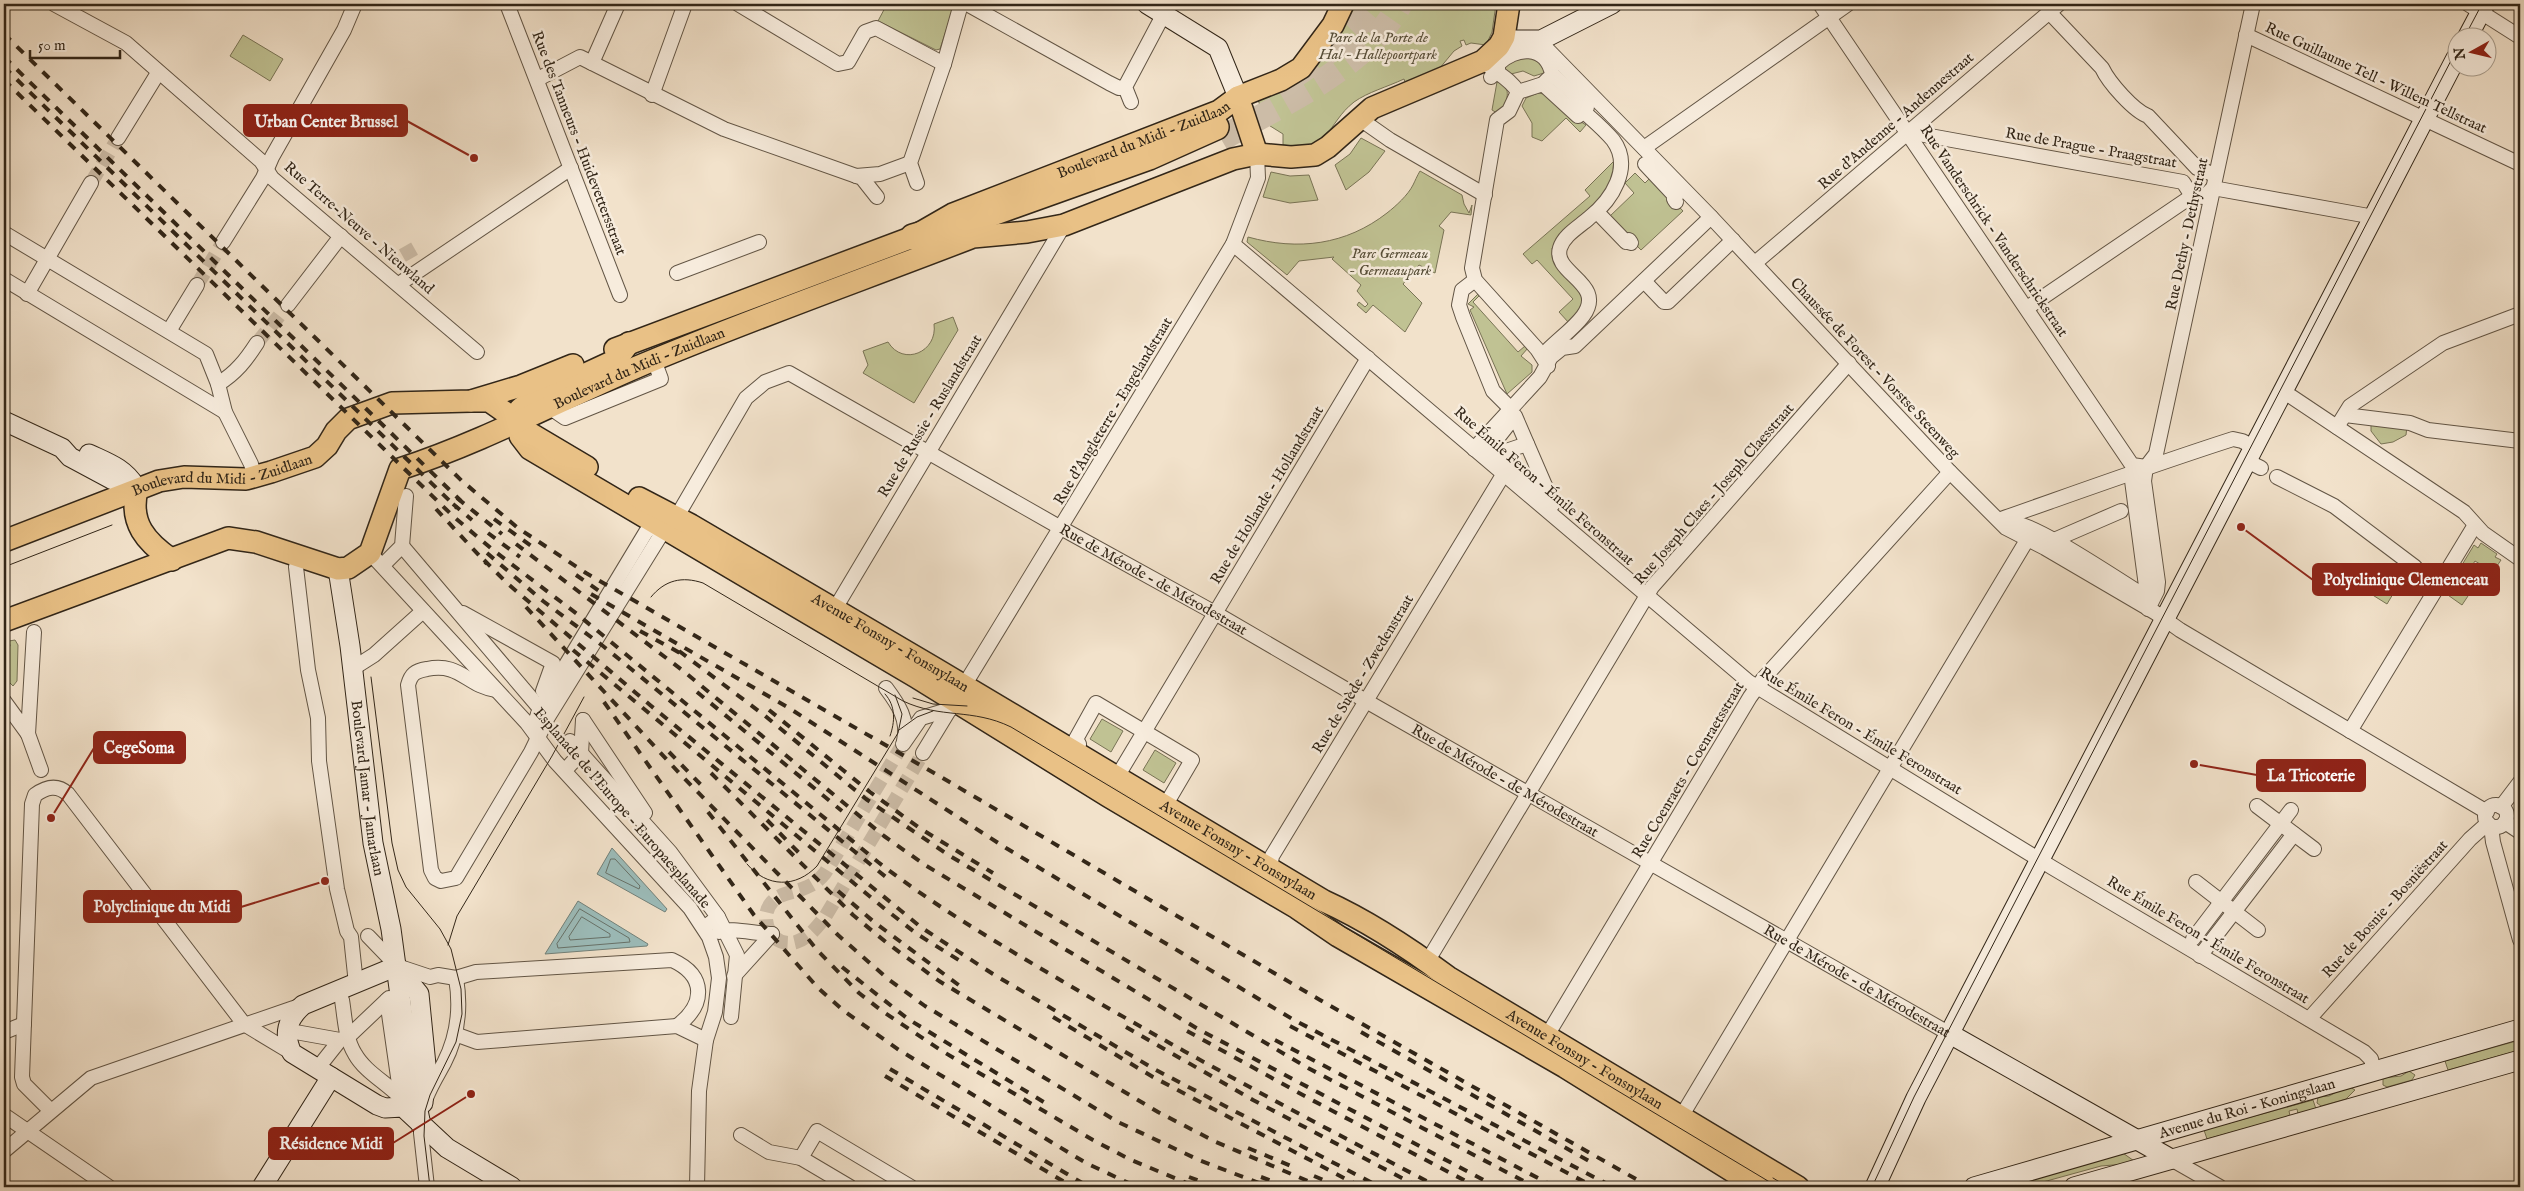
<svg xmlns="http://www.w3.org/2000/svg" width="2524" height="1191" viewBox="0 0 2524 1191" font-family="'IM FELL English',serif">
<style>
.green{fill:#c0c293;stroke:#797456}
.water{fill:#9cbdbb;stroke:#72817a}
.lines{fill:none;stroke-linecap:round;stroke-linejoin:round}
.shore{stroke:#67726a;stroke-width:1}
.street-tunnel{stroke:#ccbca7;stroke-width:14;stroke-dasharray:14 7;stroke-linecap:butt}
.highway-tunnel{stroke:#ccbca7;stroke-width:25;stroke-dasharray:25 12;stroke-linecap:butt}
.street-casing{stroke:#625545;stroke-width:16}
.secondary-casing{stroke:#322618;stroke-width:21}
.primary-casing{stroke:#322618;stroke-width:24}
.highway-casing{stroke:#322618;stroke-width:28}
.street{stroke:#f7ecdd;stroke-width:14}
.secondary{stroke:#f7ecdd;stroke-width:19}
.primary{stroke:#e9c186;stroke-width:21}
.highway{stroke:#e9c186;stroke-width:25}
.tram{stroke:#322618;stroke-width:1}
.rail{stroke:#322618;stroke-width:4;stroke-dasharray:9 9;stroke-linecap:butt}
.labels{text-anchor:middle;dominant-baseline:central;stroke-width:5;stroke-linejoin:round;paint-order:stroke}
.park-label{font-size:15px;font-style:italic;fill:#564d37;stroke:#f7ecdd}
.street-label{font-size:15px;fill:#322618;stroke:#f7ecdd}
.leader{fill:none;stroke:#8f2418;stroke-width:2}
.callout-dot{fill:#8f2418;stroke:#f7ecdd;stroke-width:2}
.callout{fill:#8f2418;stroke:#8f2418;stroke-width:2}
.callout-label{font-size:16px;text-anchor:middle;font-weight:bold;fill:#fff}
</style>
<rect width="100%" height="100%" fill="#f2e2cb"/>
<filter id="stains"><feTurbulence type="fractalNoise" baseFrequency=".004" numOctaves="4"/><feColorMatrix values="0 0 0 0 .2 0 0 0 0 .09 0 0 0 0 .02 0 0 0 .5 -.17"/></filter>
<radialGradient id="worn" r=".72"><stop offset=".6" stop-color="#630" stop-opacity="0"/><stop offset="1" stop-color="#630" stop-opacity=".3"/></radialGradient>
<g class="green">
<polygon points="887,4 947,4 953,9 940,49 936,50 878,21"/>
<path d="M1352,4H1496L1492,32L1486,45L1471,43L1466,45L1464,40L1460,41L1462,46L1454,51L1439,69L1405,82L1404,79C1387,87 1368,92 1354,102C1326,124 1332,152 1283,145V134L1267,124L1258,100Z"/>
<polygon points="243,35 283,59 270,81 230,56"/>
<polygon points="1531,54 1546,70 1544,73 1534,76 1523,71 1507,75 1499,68 1503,63"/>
<path d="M1497,82L1504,83C1511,94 1506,106 1497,113L1492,110Z"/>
<polygon points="1538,93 1544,94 1558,105 1558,107 1586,125 1580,132 1566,118 1542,141 1532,137 1532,123 1522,106 1526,98"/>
<polygon points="1361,138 1385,151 1369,172 1346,190 1335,165 1350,154"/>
<polygon points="1617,158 1608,192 1552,248 1555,263 1587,300 1569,323 1559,312 1573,299 1537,260 1532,264 1523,254 1590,196 1585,190"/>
<path d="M1420,171L1462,195L1464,204L1469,213L1472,205L1471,215L1451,212L1439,226L1444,230L1435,273L1419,265L1403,284L1422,303L1405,332L1373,305L1366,313L1357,305L1359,302L1365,307L1368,304L1357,291L1361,285L1332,259L1334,257L1299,261L1287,275L1247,242L1248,237C1298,251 1346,245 1387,213C1396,206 1408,195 1413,185C1415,181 1417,176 1420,171Z"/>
<polygon points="1271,172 1290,176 1309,175 1318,200 1290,203 1263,197"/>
<polygon points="1635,173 1645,183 1651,177 1683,211 1641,250 1609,217 1634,193 1625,183"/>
<polygon points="1478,294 1479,296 1473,302 1518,352 1525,346 1528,348 1521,356 1532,365 1532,372 1507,394 1470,310 1474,307 1468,304"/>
<path d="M953,317L958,330L914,403L863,373L868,365L863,351L888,342C903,367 938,352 934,324Z"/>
<polygon points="2371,421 2407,426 2406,435 2393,442 2381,444 2371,431"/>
<polygon points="2481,543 2497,554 2495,557 2501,560 2493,572 2475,561 2459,585 2470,593 2462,605 2445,593 2474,545 2478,548"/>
<polygon points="2389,564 2405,574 2387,604 2371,594"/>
<polygon points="15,640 18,645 17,681 13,686 4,677 4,653 10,646 9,641"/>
<polygon points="1102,719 1123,731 1111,752 1090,739"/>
<polygon points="1155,750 1176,763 1164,783 1143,770"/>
<polygon points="2520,1040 2520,1050 2448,1070 2445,1061"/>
<polygon points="2409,1071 2415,1075 2412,1080 2387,1087 2383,1085 2383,1078 2401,1076"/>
<polygon points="2348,1086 2355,1090 2346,1099 2321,1106 2317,1103 2318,1097 2329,1096"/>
<polygon points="2313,1100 2316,1109 2298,1114 2297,1109 2289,1111 2290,1116 2207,1139 2204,1130"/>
<polygon points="2120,1151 2137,1163 2101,1166 2025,1187 1994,1187"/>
</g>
<g class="water">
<polygon points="612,848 667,909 665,912 597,874"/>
<polygon points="578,901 648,944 647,946 545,954"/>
</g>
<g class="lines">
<g class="shore">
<polygon points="611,859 615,859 640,886 639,889 606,873"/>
<polygon points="580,909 629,938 630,942 558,948 557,944"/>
<polygon points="582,917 610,934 610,937 570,940 569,937"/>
</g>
<g class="street-tunnel">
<polyline points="91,183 118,138"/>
<polyline points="405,246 414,262"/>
<polyline points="197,285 223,242"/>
<polyline points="257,343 288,305"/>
<polyline points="2415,567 2429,577"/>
<path d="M903,744L825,873C820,879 815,884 807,887C795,893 781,892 772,902C757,919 772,949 796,942C809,938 817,927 825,917L923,753"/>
</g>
<g class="highway-tunnel">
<path d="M1294,76C1328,53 1351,36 1376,4"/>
<path d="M1221,139C1281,104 1366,68 1400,4"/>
</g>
<g class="street-casing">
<g id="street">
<polyline points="54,4 126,43 261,161 272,178 477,352"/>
<polyline points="507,4 620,295"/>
<polyline points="738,4 838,64 848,62 865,32 876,28 944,64"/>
<polyline points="967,4 1109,83 1119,88 1125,87"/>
<polyline points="1820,4 2132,465 2146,467"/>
<polyline points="2468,4 2520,37"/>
<path d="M2049,12L2102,68C2109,83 2134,111 2148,116L2197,168L2215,175"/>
<polyline points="2246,35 2520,164"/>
<polyline points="1541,40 1547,49 1711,217 1950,472 2006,528 2045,548 2156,613 2180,630 2487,812"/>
<path d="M1483,61C1494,72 1510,78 1518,92L1509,111L1497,120L1472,268L1475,280L1537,349L1548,366"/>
<polyline points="592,63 618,4"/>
<path d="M1491,77L1498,69V64C1515,47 1546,44 1552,74L1587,107L1583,111L1580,109"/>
<polyline points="538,79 580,57 724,129 862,178 877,197"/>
<path d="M1543,84L1578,116L1583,111C1593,120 1604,129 1613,140C1633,167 1612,200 1589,218C1579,227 1564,235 1560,248C1552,274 1607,283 1583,316C1574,328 1559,339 1548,350"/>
<polyline points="1518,92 1543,84 1548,79"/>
<polyline points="652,95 685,4"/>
<polyline points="1131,102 1125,87 1169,4"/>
<polyline points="1360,119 1390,140 1485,195"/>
<polyline points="1908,132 2183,182 2192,196 2204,197 2213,188"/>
<polyline points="118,138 158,73"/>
<polyline points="1644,148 1848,4"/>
<polyline points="1645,164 1676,197 1674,199 1676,202"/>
<polyline points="856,176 880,174 910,163"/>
<polyline points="917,183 910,163 944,64 961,4"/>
<polyline points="2213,188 2374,217"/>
<polyline points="1597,212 1626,242 1629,240 1631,243"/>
<polyline points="4,233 206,354 218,384 225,412 251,464 255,477"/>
<polyline points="223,242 263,178 272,157 344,30 355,4"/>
<polyline points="1233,244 1749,682 2053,868 2364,1052 2371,1059 2374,1071"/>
<polyline points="1755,263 2059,4"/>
<polyline points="677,273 759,242"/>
<polyline points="4,279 225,412"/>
<polyline points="1475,280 1462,290 1459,305 1463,317 1493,391 1506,404"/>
<polyline points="1644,281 1664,302 1668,302 1733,240"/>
<polyline points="399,284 571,168"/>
<polyline points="27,294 91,183"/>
<polyline points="288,305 341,236"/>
<polyline points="2027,308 2192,196"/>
<polyline points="169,331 197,285"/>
<path d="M218,384C236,373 246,360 257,343"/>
<polyline points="2283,391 2464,512 2483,533 2520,559"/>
<polyline points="549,407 565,418 661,379 654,360"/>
<polyline points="2345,415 2410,423 2428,430 2520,441"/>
<polyline points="2337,427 2350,406 2443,343 2520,314"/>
<polyline points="1474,449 1540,377 1551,357 1562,348 1575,346 1711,217"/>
<polyline points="1489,449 1515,416 1553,504"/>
<polyline points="1489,449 1548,501"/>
<polyline points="2247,461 2261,468"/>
<polyline points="1499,464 1502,460 1503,452 1527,444"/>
<polyline points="2146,467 2156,454 2253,4"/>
<polyline points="2146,467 2144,481 2158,582 2157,591 2148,609"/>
<polyline points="2277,477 2334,506 2415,567"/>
<path d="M2001,519C2078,492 2155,464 2233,439L2242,441L2254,447"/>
<path d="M2013,523C2033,522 2120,581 2143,595L2146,586L2131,473"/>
<polyline points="2054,540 2121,511"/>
<polyline points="402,546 537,705"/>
<polyline points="370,553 527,723 555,761 690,908 709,937 716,957 719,978 715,1012 706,1040 699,1091 697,1187"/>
<polyline points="299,555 296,567 308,670 318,718 319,761 337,889 347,931 351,937 356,984"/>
<polyline points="385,563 402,546 406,496"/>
<polyline points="463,613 553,663 543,691"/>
<polyline points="830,617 1064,225"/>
<polyline points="352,669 374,655 423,611"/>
<path d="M886,688C898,704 909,720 904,741"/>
<path id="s1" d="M496,690C467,686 460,662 427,669C415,671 411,674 408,685L431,870L435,878L441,881L456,878L531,752L548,717L662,533L676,518L746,398L765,382L789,373L1061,528L1215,613L1366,701L1950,1034"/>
<polyline points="4,701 28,734 34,632"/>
<polyline points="583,720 645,813"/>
<polyline points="2350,731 2475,525"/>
<polyline points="28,734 41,770"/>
<polyline points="537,734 535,723 540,708 646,532 655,523 663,524"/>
<polyline points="570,741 670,852 718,917 709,924"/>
<polyline points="903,744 921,718 951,709"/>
<polyline points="1078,747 1079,744 1076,739 1096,703 1192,760 1165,806"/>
<polyline points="923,753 1233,244 1258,178 1257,154"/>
<polyline points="569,766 581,753 583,720"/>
<polyline points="1117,777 1368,358"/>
<circle cx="2496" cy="816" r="11"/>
<polyline points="2257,806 2314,849"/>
<polyline points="2501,807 2520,782"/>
<polyline points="2505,822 2520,832"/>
<polyline points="2491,826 2493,842 2520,940"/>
<polyline points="1269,874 1272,856 1503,475"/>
<polyline points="2196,882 2258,930"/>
<polyline points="718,917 737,955 731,1017"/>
<path d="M719,932C730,927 757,934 772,934"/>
<polyline points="368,936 397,966 430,977 438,975 456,978"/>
<polyline points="2193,939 2291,810"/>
<polyline points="2200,956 2294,834"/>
<polyline points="1427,962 1652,587 1849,363"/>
<polyline points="734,976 772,934"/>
<path d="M456,978L476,972L672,960C707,976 705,1005 677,1026"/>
<path d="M342,1000C345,1018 345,1038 355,1054C365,1072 387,1083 401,1098"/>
<polyline points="387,1000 401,1098"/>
<polyline points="2309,1019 2470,839 2488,823"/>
<polyline points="290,1031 340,1040"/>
<polyline points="4,1032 24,1024"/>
<polyline points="455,1034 477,1042 677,1026 706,1040"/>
<polyline points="1551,1044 1548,1037 1551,1029 1750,697 1763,679 1950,472"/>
<polyline points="321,1064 340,1040 348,1037 389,998"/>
<path d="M426,1098C431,1085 438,1074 444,1063C458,1036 461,1007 456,978"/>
<path d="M50,1110L24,1084L22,1077L32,804L35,795C46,787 57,784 68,794L244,1024L292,1053"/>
<polyline points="4,1115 109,1187"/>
<polyline points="1681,1117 2027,540"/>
<polyline points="422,1119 421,1133 427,1187"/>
<polyline points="741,1135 769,1152 801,1158"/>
<polyline points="4,1151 91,1078 302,1005"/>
<polyline points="2171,1159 2220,1187"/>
<polyline points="850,1187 801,1158 817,1131 911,1187"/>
</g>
</g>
<g class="secondary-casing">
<g id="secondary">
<polyline points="1147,4 1218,48 1238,97"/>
<polyline points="2467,38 2485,4"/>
<polyline points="1499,46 1511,40 1541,40 1612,4"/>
<polyline points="4,421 62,448 70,457 111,479 137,490"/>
<path d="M89,454C108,463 124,468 135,486"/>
<path id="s2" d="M338,569L350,646L373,843L391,929L411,1077L421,1125"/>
<path d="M397,966L303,1005C287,1019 283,1034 292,1053L377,1105L385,1108L403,1107L447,1148L512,1187"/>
<polyline points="397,967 419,994 426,1065 423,1103"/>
<polyline points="1950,1034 2171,1159"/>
<polyline points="262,1187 331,1077"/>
<polyline points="1875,1187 1916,1098 2456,58"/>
<path id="s3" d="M1974,1187L2520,1029"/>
<polyline points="2074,1187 2520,1060"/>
</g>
</g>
<g class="primary-casing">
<g id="primary">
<polyline points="1238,97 1257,154"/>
<polyline points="629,343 616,360 534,398 520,409 520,436 530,449 916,677 1108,796 1297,908 1338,936 1565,1067 1758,1187"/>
<path id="s4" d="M615,349L913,237L953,214L1219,111L1238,97L1281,80L1301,68L1333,25L1343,4"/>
<polyline points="471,401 489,401 519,422 528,432 587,467"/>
<path d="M137,490C129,523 146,542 172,560"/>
<path id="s5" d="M639,498L691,525L936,669L1324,901C1368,921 1409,948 1448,977L1798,1187"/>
<path id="s6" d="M4,541L159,481L184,477L246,479L271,472L315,457L327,446L336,431L348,419L392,403L471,401L521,386L573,365"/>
<path id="s7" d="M4,621L228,538L256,542L338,569L348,568L370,553L400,469C483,442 558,401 637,367C748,320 862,280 973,237L1027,232L1064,225L1233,159L1257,154L1291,157L1315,155L1328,147L1372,108L1483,61L1499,46L1504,37L1509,4"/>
</g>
</g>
<g class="highway-casing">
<polyline id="highway" points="913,237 984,216 1149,157 1216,127"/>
</g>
<use href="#street" class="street"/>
<use href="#secondary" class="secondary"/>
<use href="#primary" class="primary"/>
<use href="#highway" class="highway"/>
<g class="tram">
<polyline points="2464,38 2482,4"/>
<polyline points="4,567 112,525"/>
<path d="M651,597C665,580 682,576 703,583L903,701C941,719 972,708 1011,727L1778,1187"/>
<polyline points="371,677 392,843 398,870 406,887 440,929 451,949 461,989 462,1014 456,1042 430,1095 425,1111 424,1136 430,1187"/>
<path d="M885,694C896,706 895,722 890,736"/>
<polyline points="913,698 933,704 967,706"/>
<polyline points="899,730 917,717 933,711"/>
<path d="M747,864C767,888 796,888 817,866L898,733L902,714L895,695"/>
<polyline points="448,945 457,916 552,756 584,697"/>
<polyline points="1773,1178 1788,1187"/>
<polyline points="1872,1187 1914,1097 2456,51"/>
</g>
<g class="rail">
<polyline points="4,34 462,481 518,528 586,573 941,777 1320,1000 1650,1187"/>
<polyline points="4,57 461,501"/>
<polyline points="4,67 457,508"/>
<path d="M4,80L454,517L493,550L577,614L878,862C936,907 999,944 1062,981C1185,1054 1312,1121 1438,1187"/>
<polyline points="457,498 502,534"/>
<polyline points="453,504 472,520"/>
<polyline points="436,509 487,564"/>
<polyline points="494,519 534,548"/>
<polyline points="488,533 520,557"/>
<polyline points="516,544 682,670 884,836 925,865 1198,1029 1497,1187"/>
<polyline points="487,553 543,601 603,646 892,882"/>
<polyline points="484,560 508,584 650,705 922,928 993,974 1156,1070 1380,1187"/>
<polyline points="576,575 605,595"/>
<polyline points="591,594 789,708 1006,848 1294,1020 1613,1187"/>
<polyline points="526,607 681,775 838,935 888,979 925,1006 1118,1122 1199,1160 1269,1187"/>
<polyline points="640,631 680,653"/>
<polyline points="573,650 885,909 917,934 965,964"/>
<polyline points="679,651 764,715 866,799 950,856 1308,1068 1535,1187"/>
<polyline points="697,692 842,811"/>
<polyline points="604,702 754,915 818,988 844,1011 899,1050 1086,1163 1137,1187"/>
<polyline points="769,710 870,792 921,829 993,873"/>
<polyline points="669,752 706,790"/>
<polyline points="711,773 853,915 887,943 939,981 1158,1112 1216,1142 1322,1187"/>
<polyline points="708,812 817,950 859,993 882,1011 942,1051 1093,1140 1129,1159 1196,1187"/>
<polyline points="767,820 802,856"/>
<polyline points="838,891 874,922 960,986"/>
<polyline points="842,967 908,1019 1047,1104"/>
<polyline points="1053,1017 1153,1077 1361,1187"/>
<polyline points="1290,1026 1594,1187"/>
<polyline points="1126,1027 1253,1100 1419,1187"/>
<polyline points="1187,1031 1310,1099 1477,1187"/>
<polyline points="1361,1032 1596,1165"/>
<polyline points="1275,1040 1555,1187"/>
<polyline points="890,1069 1089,1187"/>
<polyline points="885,1076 1073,1187"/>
<polyline points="1248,1148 1291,1166"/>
<polyline points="1314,1176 1340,1187"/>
<polyline points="1189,1177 1215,1187"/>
<polyline points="1261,1177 1288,1187"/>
</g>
</g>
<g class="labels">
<g class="park-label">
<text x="1378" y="37">Parc de la Porte de<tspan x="1378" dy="17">Hal - Hallepoortpark</tspan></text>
<text x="1390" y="253">Parc Germeau<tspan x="1390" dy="17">- Germeaupark</tspan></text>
</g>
<g class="street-label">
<text transform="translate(2376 78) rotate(25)">Rue Guillaume Tell - Willem Tellstraat</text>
<text transform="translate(1896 121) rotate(-41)">Rue d'Andenne - Andennestraat</text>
<text stroke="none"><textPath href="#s4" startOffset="569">Boulevard du Midi - Zuidlaan</textPath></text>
<text transform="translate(579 143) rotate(69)">Rue des Tanneurs - Huidevettersstraat</text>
<text transform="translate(2091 148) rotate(10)">Rue de Prague - Praagstraat</text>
<text transform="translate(359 228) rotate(41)">Rue Terre-Neuve - Nieuwland</text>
<text transform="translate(1994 231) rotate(56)">Rue Vanderschrick - Vanderschrickstraat</text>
<text transform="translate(2187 234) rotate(-78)">Rue Dethy - Dethystraat</text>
<text transform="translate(1875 368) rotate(47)">Chaussée de Forest - Vorstse Steenweg</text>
<text stroke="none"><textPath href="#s7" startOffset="739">Boulevard du Midi - Zuidlaan</textPath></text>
<text transform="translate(1113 411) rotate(-59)">Rue d'Angleterre - Engelandstraat</text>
<text transform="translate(930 416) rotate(-59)">Rue de Russie - Ruslandstraat</text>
<text stroke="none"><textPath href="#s6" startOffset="230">Boulevard du Midi - Zuidlaan</textPath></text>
<text transform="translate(1544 486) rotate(41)">Rue Émile Feron - Émile Feronstraat</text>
<text transform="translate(1714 494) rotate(-49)">Rue Joseph Claes - Joseph Claesstraat</text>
<text transform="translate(1267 495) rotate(-59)">Rue de Hollande - Hollandstraat</text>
<text stroke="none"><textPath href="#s1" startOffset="1349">Rue de Mérode - de Mérodestraat</textPath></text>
<text stroke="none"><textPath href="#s5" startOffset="290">Avenue Fonsny - Fonsnylaan</textPath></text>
<text transform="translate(1363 674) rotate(-59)">Rue de Suède - Zwedenstraat</text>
<text transform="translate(1861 731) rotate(31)">Rue Émile Feron - Émile Feronstraat</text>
<text transform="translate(1688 770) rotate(-59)">Rue Coenraets - Coenraetsstraat</text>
<text stroke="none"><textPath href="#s1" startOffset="1754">Rue de Mérode - de Mérodestraat</textPath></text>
<text stroke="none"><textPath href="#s2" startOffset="221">Boulevard Jamar - Jamarlaan</textPath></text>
<text transform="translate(622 808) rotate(49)">Esplanade de l'Europe - Europaesplanade</text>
<text stroke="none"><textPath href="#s5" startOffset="695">Avenue Fonsny - Fonsnylaan</textPath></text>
<text transform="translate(2385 909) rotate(-48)">Rue de Bosnie - Bosniëstraat</text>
<text transform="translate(2208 940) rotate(31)">Rue Émile Feron - Émile Feronstraat</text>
<text stroke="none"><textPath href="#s1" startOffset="2159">Rue de Mérode - de Mérodestraat</textPath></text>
<text stroke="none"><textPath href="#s5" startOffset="1100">Avenue Fonsny - Fonsnylaan</textPath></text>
<text stroke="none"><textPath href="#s3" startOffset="284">Avenue du Roi - Koningslaan</textPath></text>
</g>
</g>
<path class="leader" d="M474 158L407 121M2241 527L2313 580M51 818L94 748M2194 764L2257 775M325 881L241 907M471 1094L393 1143"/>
<g class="callout-dot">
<circle cx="474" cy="158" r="5"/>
<circle cx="2241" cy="527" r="5"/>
<circle cx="51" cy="818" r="5"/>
<circle cx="2194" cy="764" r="5"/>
<circle cx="325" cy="881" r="5"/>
<circle cx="471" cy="1094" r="5"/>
</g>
<g class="callout">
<rect x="244" y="105" width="163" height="31" rx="5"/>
<rect x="2313" y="564" width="186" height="31" rx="5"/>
<rect x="94" y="732" width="91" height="31" rx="5"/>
<rect x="2257" y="760" width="108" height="31" rx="5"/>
<rect x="84" y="891" width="157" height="31" rx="5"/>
<rect x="269" y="1128" width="124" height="31" rx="5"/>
</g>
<g class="callout-label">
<text x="326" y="127">Urban Center Brussel</text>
<text x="2406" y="585">Polyclinique Clemenceau</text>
<text x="139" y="753">CegeSoma</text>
<text x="2311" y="781">La Tricoterie</text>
<text x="162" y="912">Polyclinique du Midi</text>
<text x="331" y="1149">Résidence Midi</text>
</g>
<rect width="2524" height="1191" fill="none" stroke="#f2e2cb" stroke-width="20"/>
<rect x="5" y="5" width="2514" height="1181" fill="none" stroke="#322618" stroke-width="2.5"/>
<rect x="10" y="10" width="2504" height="1171" fill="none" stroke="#322618"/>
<g transform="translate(2472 52) rotate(262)"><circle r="24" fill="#f7ecdd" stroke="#a89d8e"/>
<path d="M0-4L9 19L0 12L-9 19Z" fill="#8f2418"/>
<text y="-8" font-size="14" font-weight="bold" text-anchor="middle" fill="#322618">N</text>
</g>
<path d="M30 50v8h90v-8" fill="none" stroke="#322618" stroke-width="2.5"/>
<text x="38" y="50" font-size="15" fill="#322618" stroke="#f7ecdd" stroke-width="4" paint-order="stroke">50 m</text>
<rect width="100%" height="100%" filter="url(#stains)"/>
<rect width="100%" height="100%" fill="url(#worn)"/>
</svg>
